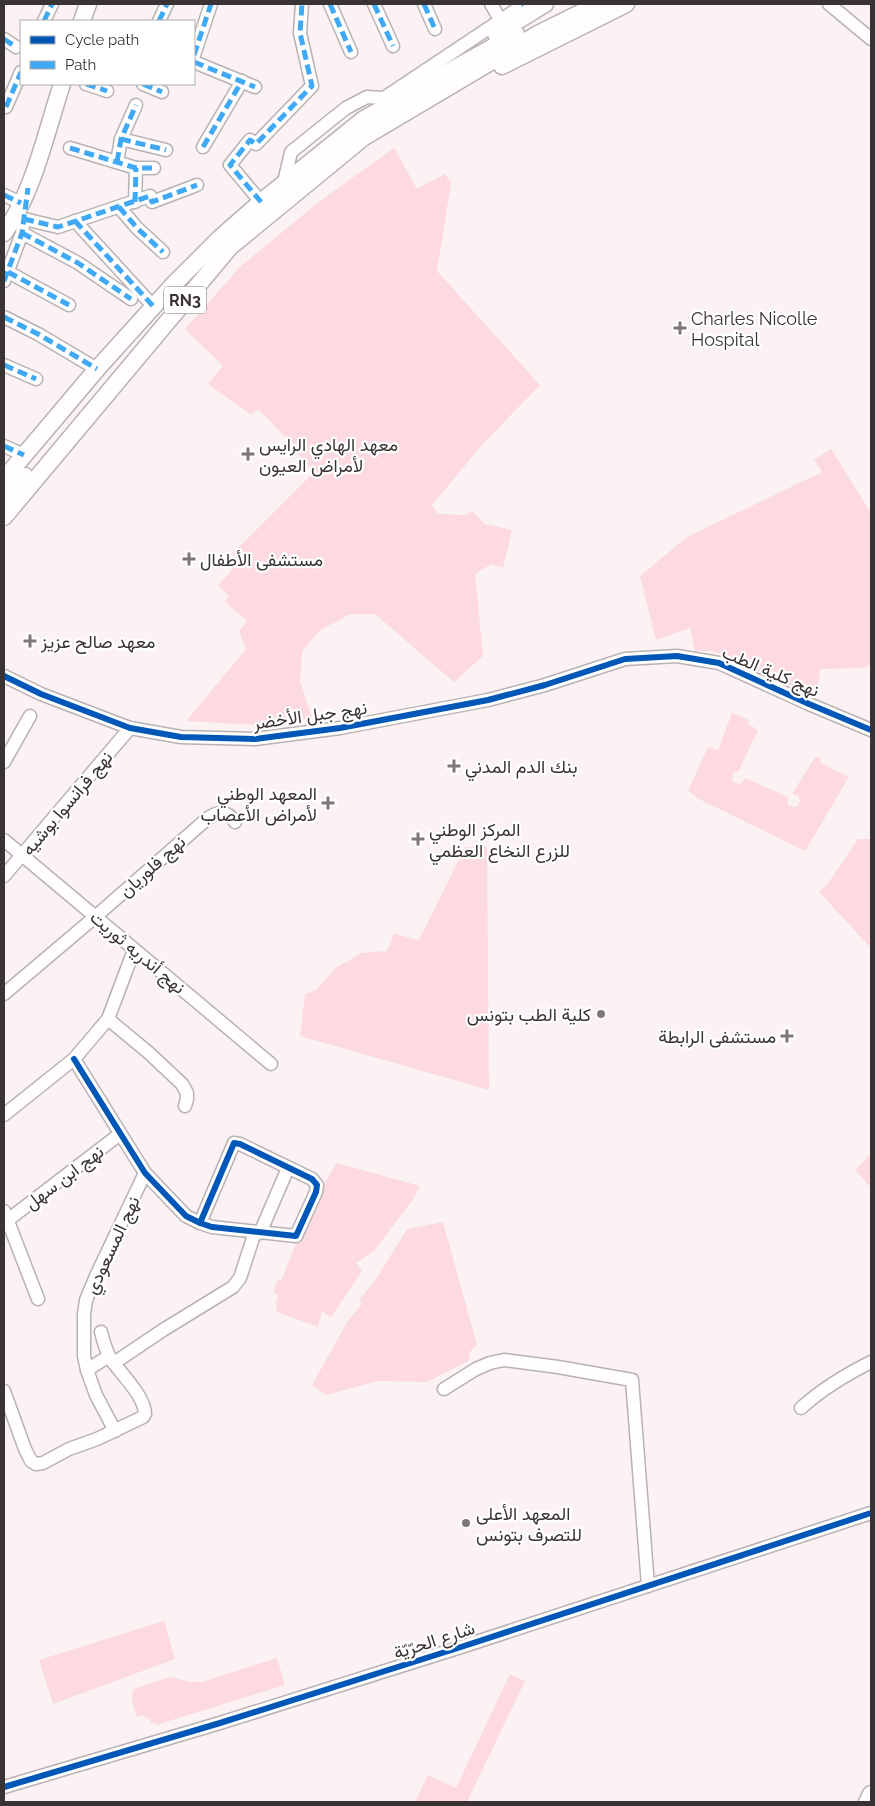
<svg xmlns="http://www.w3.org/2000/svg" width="875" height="1806" viewBox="0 0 875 1806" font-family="Raleway,Vazirmatn,sans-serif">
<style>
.green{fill:#fcdadf}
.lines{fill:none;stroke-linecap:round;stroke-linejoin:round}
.minor-casing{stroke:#b8b2b3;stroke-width:15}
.major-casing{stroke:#b8b2b3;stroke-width:19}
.minor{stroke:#fffdfd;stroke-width:12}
.major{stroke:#fffdfd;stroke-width:16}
.quiet{stroke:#3fa9f5;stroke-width:5;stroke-dasharray:10 5;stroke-linecap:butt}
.cycleway-casing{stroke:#fff;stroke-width:9}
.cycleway{stroke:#0057b8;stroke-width:6}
.poi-dot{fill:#7e7677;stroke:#fff;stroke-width:2}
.labels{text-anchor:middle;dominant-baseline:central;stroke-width:4.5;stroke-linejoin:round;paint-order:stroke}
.shield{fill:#fff;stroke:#757071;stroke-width:1}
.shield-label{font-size:16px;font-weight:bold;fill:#3a3334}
.poi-label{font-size:18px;fill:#3a3334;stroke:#fff;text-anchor:start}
.street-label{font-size:18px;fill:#3a3334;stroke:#fff}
</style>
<rect width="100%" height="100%" fill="#fcf2f4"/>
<g class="green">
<polygon points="394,148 417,189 445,174 451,183 437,271 540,385 482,445 432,505 438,514 467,515 472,511 485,524 512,530 503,568 491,564 475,574 483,656 454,682 375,614 350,614 319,631 302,652 300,681 312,718 258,725 186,721 246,649 239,631 247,621 225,602 229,596 218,586 239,561 232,554 313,473 296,451 297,449 258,409 251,415 208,384 223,366 185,329 241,266 320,201"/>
<polygon points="831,449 871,513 871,665 863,668 820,669 817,698 726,655 710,651 695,651 690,628 656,640 640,576 687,537 822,472 814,460"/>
<polygon points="732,713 749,720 748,724 758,730 739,770 733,774 732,779 735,783 741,784 745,778 788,797 788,805 793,807 798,806 800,801 799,796 792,794 815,757 820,758 821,763 849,777 805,851 697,798 688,791 708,747 718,751"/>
<polygon points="858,839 871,839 871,948 819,892 827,885"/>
<polygon points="465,847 487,847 489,1090 300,1036 305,994 316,990 337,967 362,953 387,951 394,934 419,940"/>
<polygon points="871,1154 871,1188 855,1170"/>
<path d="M337,1163L420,1186L414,1198L374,1251L356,1263L362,1271L331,1317L322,1312L318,1327L277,1312L276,1303L278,1295L273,1292L278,1280L281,1281C297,1241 313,1199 337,1163Z"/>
<polygon points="443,1222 477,1345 469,1353 470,1360 427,1382 378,1381 326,1395 312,1385 349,1319 361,1306 360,1299 376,1279 407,1229"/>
<polygon points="164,1621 175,1659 53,1704 39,1660"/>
<path d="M277,1658L285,1685L156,1725L155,1722L151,1723L149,1718L146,1719L144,1715L137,1717C134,1708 129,1698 134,1689L170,1677L190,1682H202Z"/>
<polygon points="510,1674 525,1681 467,1802 415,1802 428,1775 456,1788"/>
</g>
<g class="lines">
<g class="minor-casing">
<g id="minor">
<polyline points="330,4 351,52"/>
<polyline points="374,4 393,46"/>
<polyline points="424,4 435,29"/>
<polyline points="491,4 501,21"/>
<polyline points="829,4 871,39"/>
<polyline points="44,21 52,4"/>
<polyline points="159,21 167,4"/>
<polyline points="4,39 16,47"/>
<polyline points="194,55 211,4"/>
<polyline points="194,62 255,87"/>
<polyline points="86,84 107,91"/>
<polyline points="143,84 162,92"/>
<polyline points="6,107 21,72"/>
<polyline points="121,139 166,150"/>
<polyline points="203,147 242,81"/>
<polyline points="70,148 136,168 154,168"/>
<polyline points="117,162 121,139 136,105"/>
<polyline points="284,182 291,152 346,108 367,97 384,98 525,4"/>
<polyline points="4,195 21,203"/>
<polyline points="135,202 136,168"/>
<polyline points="261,202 230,165 250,140 256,144 312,86 300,33 302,4"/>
<polyline points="119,207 137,228 163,252"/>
<polyline points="24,219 58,227 150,196 152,202 197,185"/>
<polyline points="75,221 153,306"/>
<polyline points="22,233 78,263 131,299"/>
<polyline points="8,272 69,305"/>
<polyline points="4,281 22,233 23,225"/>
<polyline points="4,317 38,334 97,369"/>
<polyline points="4,365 36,379"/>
<polyline points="4,446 24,455"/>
<polyline points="4,676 41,694 130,728 181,737 255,739 340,728 488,700 545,685 625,659 677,656 719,663 809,704 871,730"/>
<polyline points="4,762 30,716"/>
<polyline points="4,840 271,1064"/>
<polyline points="4,876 130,728"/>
<path d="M4,994L95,917L208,818C219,811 227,810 235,822"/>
<polyline points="108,1019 149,1053 182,1084 187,1093 187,1099 185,1106"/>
<polyline points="74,1059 145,1173 186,1216 200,1223 212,1227 296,1236 316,1192 317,1185 312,1179 240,1144 234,1143 200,1223"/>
<polyline points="4,1115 74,1059 108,1019 134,950"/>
<polyline points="4,1211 38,1299"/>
<polyline points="4,1223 120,1134"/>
<polyline points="260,1233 288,1168"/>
<polyline points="114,1363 163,1330 233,1287 240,1278 255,1232"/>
<polyline points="87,1370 109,1356"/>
<polyline points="444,1389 476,1369 490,1363 504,1360 558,1367 632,1380 648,1586"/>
<path d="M4,1391L25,1449L31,1461L36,1464L43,1463L69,1449L97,1439L143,1417L145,1414C145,1396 120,1373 110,1358C106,1350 103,1340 101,1332"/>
<path d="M801,1408C822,1389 845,1375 871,1362"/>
<polyline points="115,1431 96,1395 87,1370 84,1356 84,1314 86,1300 96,1276 145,1173"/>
<polyline points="4,1787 220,1723 461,1647 871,1513"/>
</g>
</g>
<g class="major-casing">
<g id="major">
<polyline points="82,21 88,4"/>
<polyline points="496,34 545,4"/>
<polyline points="502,66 626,4"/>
<path d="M4,233C34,192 46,132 62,84"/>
<polyline points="4,479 97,369 172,286 220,238 261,202 364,119 516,34"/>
<polyline points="4,498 25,476"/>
<polyline points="4,517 230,247 364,137 538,34 598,4"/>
<polyline points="867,1802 871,1794"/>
</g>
</g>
<use href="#minor" class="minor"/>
<use href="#major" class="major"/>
<g class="quiet">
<polyline points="330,4 351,52"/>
<polyline points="374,4 393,46"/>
<polyline points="424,4 435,29"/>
<polyline points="523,4 524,5"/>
<polyline points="44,21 52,4"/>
<polyline points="159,21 167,4"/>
<polyline points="4,39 16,47"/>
<polyline points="194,55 211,4"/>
<polyline points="194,62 255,87"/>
<polyline points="86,84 107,91"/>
<polyline points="143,84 162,92"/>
<polyline points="6,107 21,72"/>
<polyline points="121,139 166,150"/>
<polyline points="203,147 242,81"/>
<polyline points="70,148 136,168 154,168"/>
<polyline points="117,162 121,139 136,105"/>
<polyline points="4,195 21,203"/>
<polyline points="135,202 136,168"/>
<polyline points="261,202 230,165 250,140 256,144 312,86 300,33 302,4"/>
<polyline points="119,207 137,228 163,252"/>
<polyline points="24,219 58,227 150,196 152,202 197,185"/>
<polyline points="75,221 153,306"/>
<polyline points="22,233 78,263 131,299"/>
<polyline points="8,272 69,305"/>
<polyline points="4,281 22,233 28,188"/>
<polyline points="4,317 38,334 97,369"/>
<polyline points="4,365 36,379"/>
<polyline points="4,446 24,455"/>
</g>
<g class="cycleway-casing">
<g id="cycleway">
<polyline points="4,676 41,694 130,728 181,737 255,739 340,728 488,700 545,685 625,659 677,656 719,663 809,704 871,730"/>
<polyline points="74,1059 145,1173 186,1216 200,1223 212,1227 296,1236 316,1192 317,1185 312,1179 240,1144 234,1143 200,1223"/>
<polyline points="4,1787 220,1723 461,1647 871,1513"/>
</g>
</g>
<use href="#cycleway" class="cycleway"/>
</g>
<g class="poi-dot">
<path d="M677.5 320.5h5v5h5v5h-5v5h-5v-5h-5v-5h5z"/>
<path d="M245.5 446.5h5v5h5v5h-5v5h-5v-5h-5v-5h5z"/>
<path d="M186.5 551.5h5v5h5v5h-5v5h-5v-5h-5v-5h5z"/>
<path d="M27.5 633.5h5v5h5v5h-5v5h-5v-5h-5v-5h5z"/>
<path d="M451.5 758.5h5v5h5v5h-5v5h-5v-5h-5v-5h5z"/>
<path d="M325.5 795.5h5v5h5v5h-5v5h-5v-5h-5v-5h5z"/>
<path d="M415.5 831.5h5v5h5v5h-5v5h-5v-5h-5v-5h5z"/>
<circle cx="601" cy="1014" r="5"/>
<path d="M784.5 1028.5h5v5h5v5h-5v5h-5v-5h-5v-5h5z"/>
<circle cx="466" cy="1523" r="5"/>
</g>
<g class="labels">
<rect class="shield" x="164" y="286.5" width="42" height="27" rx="4"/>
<g class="shield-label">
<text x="185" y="300">RN3</text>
</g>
<g class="poi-label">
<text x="691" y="318">Charles Nicolle<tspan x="691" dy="21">Hospital</tspan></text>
<text x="259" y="444">معهد الهادي الرايس<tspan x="259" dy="21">لأمراض العيون</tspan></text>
<text x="200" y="559">مستشفى الأطفال</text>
<text x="41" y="641">معهد صالح عزيز</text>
<text x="465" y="766">بنك الدم المدني</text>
<text x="317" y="793" text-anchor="end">المعهد الوطني<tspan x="317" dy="21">لأمراض الأعصاب</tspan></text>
<text x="429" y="829">المركز الوطني<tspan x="429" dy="21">للزرع النخاع العظمي</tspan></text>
<text x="591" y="1014" text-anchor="end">كلية الطب بتونس</text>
<text x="776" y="1036" text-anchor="end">مستشفى الرابطة</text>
<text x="476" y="1513">المعهد الأعلى<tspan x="476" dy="21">للتصرف بتونس</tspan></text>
</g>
<g class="street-label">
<text transform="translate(771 671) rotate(23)">نهج كلية الطب</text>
<text transform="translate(310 715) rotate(-8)">نهج جبل الأخضر</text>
<text transform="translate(67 803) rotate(-50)">نهج فرانسوا بوشيه</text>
<text transform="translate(152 866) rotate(-42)">نهج فلوريان</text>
<text transform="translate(138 952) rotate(40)">نهج أندريه ثوريت</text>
<text transform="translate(64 1177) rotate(-37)">نهج ابن سهل</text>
<text transform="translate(112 1245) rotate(-65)">نهج المسعودي</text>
<text transform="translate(434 1640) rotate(-18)">شارع الحرّيّة</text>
</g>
</g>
<rect width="875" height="1806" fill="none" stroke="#3a3334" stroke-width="10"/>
<rect x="20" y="20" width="175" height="65" fill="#ffffff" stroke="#b0adae"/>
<rect x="30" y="36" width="25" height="8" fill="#0057b8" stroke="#b0adae"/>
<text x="65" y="45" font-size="15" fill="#3a3334">Cycle path</text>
<rect x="30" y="61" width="25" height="8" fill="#3fa9f5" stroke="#b0adae"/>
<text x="65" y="70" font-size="15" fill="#3a3334">Path</text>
</svg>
